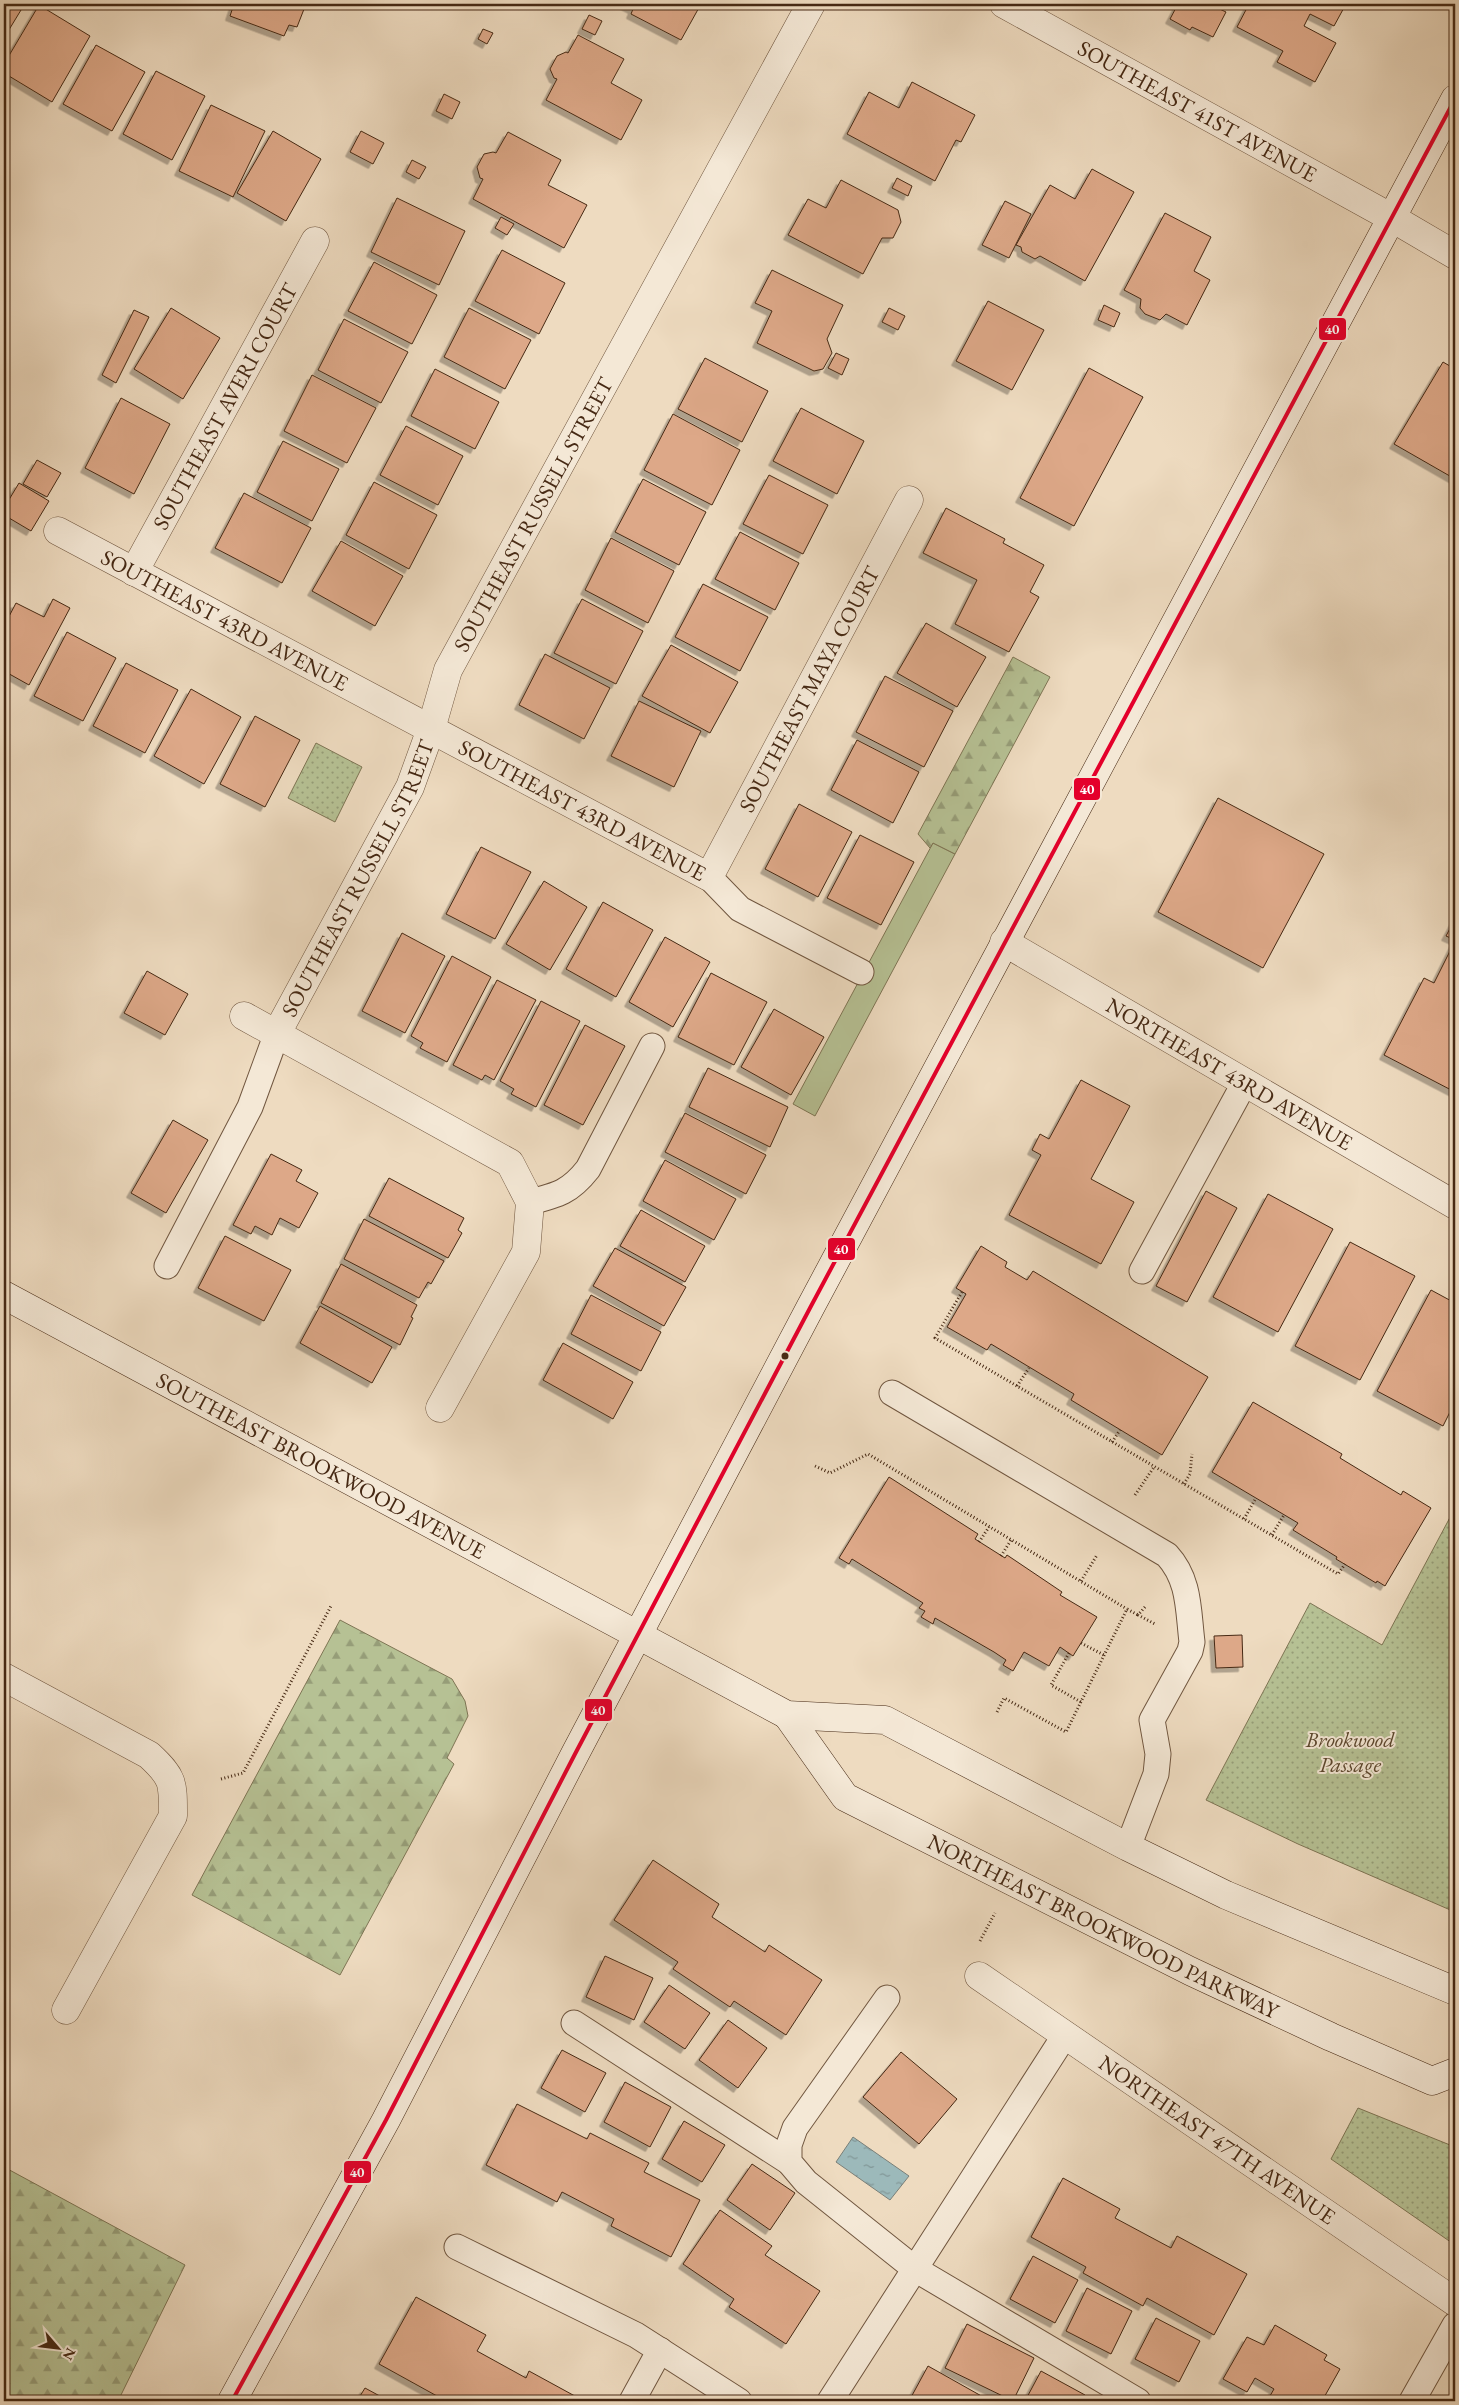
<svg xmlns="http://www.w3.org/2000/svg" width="1459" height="2405" viewBox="0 0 1459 2405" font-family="'EB Garamond',serif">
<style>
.green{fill:#b6c194;stroke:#7e7554}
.forest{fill:url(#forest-firs);stroke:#7e7554}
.park{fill:url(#park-dots);stroke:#7e7554}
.water{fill:url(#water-ripples);stroke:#7a7f78}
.building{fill:#dda888;stroke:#462914;filter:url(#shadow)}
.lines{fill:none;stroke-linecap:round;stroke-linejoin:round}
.lane-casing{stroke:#70563f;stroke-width:27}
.street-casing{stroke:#70563f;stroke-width:29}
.secondary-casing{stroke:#462914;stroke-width:29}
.path{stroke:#462914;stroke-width:3;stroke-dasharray:1 2.5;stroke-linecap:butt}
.lane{stroke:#f4e8d6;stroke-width:25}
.street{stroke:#f4e8d6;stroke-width:28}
.secondary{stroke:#f4e8d6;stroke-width:28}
.bus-1-casing{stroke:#f4e8d6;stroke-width:8}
.bus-1{stroke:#e4002b;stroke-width:4}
.bus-dot{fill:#462914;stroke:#f4e8d6;stroke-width:2}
.labels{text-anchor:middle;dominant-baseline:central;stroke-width:4;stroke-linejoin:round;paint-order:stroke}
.street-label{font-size:22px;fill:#462914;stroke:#f4e8d6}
.park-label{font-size:22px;font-style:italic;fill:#5c472e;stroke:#f4e8d6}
.line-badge{stroke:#f4e8d6;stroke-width:2}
.badge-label{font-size:14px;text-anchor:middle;font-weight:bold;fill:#fff}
</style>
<defs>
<pattern id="forest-firs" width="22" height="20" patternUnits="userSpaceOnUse" patternTransform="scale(1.25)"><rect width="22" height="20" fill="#b6c194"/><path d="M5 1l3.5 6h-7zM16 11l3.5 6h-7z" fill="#969d78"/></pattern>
<pattern id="park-dots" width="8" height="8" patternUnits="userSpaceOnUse" patternTransform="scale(1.25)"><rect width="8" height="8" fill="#b6c194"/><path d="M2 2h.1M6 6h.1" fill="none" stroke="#969d78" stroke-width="1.8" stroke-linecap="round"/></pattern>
<pattern id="water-ripples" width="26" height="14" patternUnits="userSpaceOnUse" patternTransform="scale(1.25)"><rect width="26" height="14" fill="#9cb9ba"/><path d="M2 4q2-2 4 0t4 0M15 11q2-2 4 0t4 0" fill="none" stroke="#819696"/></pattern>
<filter id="shadow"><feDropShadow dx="-4.5" dy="4.5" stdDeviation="0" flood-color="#0004"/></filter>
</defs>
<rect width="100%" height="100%" fill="#eedbc0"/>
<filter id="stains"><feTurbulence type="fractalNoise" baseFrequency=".004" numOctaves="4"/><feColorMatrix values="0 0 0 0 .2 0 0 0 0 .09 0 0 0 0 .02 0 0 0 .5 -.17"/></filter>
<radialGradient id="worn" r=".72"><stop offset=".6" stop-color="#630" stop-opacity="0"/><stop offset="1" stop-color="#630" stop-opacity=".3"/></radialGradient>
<polygon class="green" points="933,843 955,854 815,1116 793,1104"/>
<g class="forest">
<polygon points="1013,657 1050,677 955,854 933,843 930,848 918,834"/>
<polygon points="340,1620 452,1679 465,1701 468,1716 447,1758 454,1764 340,1975 192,1895"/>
<polygon points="4,2167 185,2265 118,2401 4,2401"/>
</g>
<g class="park">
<polygon points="316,743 362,767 335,822 288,798"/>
<polygon points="1455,1508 1455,1912 1298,1844 1206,1800 1310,1603 1382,1645"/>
<polygon points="1358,2108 1455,2147 1455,2245 1331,2159"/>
</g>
<polygon class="water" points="853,2137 909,2176 890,2200 836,2162"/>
<g class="building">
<polygon points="4,4 10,4 21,10 4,38"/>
<polygon points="234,4 306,4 297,27 289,25 284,36 230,16"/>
<polygon points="623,4 701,4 681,40 631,14 633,9"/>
<polygon points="1178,4 1209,4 1226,12 1213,37 1192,27 1190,30 1170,19"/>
<polygon points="1249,4 1346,4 1334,26 1310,14 1304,26 1336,43 1315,82 1277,62 1283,51 1237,27"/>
<polygon points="39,5 90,36 52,102 4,73 4,64"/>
<polygon points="589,15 602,21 595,35 582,29"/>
<polygon points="483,29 493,33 487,44 478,39"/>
<polygon points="578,35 624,59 611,83 642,100 621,140 546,100 557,79 554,78 550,69 557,56 566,52 568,53"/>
<polygon points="96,45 145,72 112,131 63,104"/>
<polygon points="156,71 205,96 172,160 123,134"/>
<polygon points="912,82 975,115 961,142 956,140 935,181 847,134 869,92 899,108"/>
<polygon points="444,94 460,102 452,119 436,111"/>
<polygon points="211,105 265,131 233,197 179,171"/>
<polygon points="273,131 321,159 286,221 237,193"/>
<polygon points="361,131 384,143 373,164 350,152"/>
<polygon points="508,132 561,160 548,185 587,205 564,248 473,199 483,179 480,178 477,167 484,154 493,152 496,153"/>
<polygon points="412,160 426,167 419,179 406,172"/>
<polygon points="1092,169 1134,192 1085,281 1040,256 1035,259 1022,252 1021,247 1016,245 1050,185 1075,199"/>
<polygon points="897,178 912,186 908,196 892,188"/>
<polygon points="841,180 898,210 901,222 893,238 882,238 863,274 788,235 808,199 826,208"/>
<polygon points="397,198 465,231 439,285 371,252"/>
<polygon points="1005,201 1031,214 1009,258 982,245"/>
<polygon points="1165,213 1211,237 1194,271 1210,280 1187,325 1166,314 1160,320 1145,314 1140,308 1141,299 1124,290"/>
<polygon points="501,217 514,224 507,235 495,228"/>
<polygon points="502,250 565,283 539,334 475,301"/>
<polygon points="374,262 437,295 412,344 348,311"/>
<polygon points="772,270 843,305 827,339 832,353 823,369 814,371 757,343 772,311 755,303"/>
<polygon points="988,301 1044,330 1012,390 956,361"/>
<polygon points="1104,305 1120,313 1114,327 1098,320"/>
<polygon points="171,308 220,338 183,399 134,369"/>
<polygon points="469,308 531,340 505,389 444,357"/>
<polygon points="889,308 905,316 898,330 882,322"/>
<polygon points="134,310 149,317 116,383 102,375"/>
<polygon points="344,319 408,352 381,403 318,370"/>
<polygon points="836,353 849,359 842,375 828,368"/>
<polygon points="705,358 768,391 742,442 678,409"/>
<polygon points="1443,362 1455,369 1455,479 1394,444"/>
<polygon points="1089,368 1143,397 1074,526 1020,498"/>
<polygon points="435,369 499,402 475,449 411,416"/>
<polygon points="312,375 376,408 347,463 284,431"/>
<polygon points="121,398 170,424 134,494 85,468"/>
<polygon points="801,408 864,441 837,494 773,461"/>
<polygon points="673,414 740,450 712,505 644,470"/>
<polygon points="406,426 463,456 438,505 380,475"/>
<polygon points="283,441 339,469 312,521 257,492"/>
<polygon points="37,460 61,473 47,497 23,484"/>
<polygon points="769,475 828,505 803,554 743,524"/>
<polygon points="643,479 706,512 679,565 615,532"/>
<polygon points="374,482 437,515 409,569 346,535"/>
<polygon points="19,483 49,501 31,531 4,515 4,508"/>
<polygon points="244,493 311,528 282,583 215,548"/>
<polygon points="946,508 1005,539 1003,543 1044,565 1030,592 1039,597 1009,652 955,624 977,580 923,553"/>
<polygon points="740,532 799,563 775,610 715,579"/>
<polygon points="611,538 674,571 648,623 585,590"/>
<polygon points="341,541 403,576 375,626 312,591"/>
<polygon points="703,584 768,617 740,671 675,637"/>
<polygon points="53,599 70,608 29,685 4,671 4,626 16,603 44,617"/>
<polygon points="582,599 643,631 616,684 554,653"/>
<polygon points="926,623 986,657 957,707 897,673"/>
<polygon points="67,632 116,658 83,721 34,696"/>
<polygon points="671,645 738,682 710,733 642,696"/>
<polygon points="545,654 610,688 584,739 519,705"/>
<polygon points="126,663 178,690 145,753 93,726"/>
<polygon points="885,676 953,711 924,767 856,732"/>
<polygon points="191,689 241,717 204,784 154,756"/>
<polygon points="639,701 701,731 674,787 611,756"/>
<polygon points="255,716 300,740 265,807 220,784"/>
<polygon points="857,740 919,772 893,823 831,790"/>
<polygon points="1218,798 1324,854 1263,968 1158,912"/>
<polygon points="799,804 852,832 818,897 765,869"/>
<polygon points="860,835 914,862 881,925 827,898"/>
<polygon points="481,847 531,872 495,939 446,914"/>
<polygon points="544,881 587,907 550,970 506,944"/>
<polygon points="603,902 653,930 616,997 566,969"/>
<polygon points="1455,919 1455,940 1446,936"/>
<polygon points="402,933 445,956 405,1033 362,1011"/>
<polygon points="665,937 710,962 673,1027 629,1002"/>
<polygon points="1455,941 1455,1092 1384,1055 1424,978 1434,983"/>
<polygon points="452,956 491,977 447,1062 420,1048 423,1043 411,1036"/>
<polygon points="147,971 188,994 165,1035 124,1013"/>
<polygon points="711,973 767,1002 734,1065 678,1037"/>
<polygon points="497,980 536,1000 494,1080 485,1075 482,1080 453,1065"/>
<polygon points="541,1001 580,1021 536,1107 511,1094 514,1089 500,1081"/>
<polygon points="774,1009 824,1037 791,1095 741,1067"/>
<polygon points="585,1025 625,1046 583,1125 544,1105"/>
<polygon points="4,1046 9,1049 4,1060"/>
<polygon points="708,1068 788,1107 770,1147 689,1107"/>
<polygon points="1081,1080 1130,1106 1091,1179 1134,1202 1101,1264 1009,1215 1041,1155 1032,1150 1040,1134 1049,1139"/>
<polygon points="685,1113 766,1155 746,1194 665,1152"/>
<polygon points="173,1120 208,1140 166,1213 131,1193"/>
<polygon points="271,1154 302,1170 296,1181 318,1193 299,1228 280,1218 272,1235 255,1226 251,1234 233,1225"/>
<polygon points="665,1160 736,1199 714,1240 643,1201"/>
<polygon points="389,1178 464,1218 458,1230 462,1233 448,1258 369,1216"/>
<polygon points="1206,1191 1237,1208 1187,1302 1156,1286"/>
<polygon points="1268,1194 1333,1229 1278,1332 1213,1297"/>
<polygon points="641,1210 705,1246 685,1282 620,1246"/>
<polygon points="364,1219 444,1261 431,1284 428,1282 419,1298 344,1259"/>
<polygon points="225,1236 291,1270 264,1321 198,1288"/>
<polygon points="1350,1242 1415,1276 1360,1380 1295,1346"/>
<polygon points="981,1246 1007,1262 1005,1267 1027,1280 1033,1271 1208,1377 1162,1455 1071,1400 1074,1394 991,1344 987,1350 947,1327 966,1294 956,1288"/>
<polygon points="615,1248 686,1287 664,1326 593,1286"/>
<polygon points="341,1264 417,1305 411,1317 413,1318 400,1345 321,1303"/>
<polygon points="1431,1290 1455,1303 1455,1402 1443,1426 1377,1391"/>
<polygon points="591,1295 661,1332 641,1371 571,1334"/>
<polygon points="320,1306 392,1347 372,1383 300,1343"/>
<polygon points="563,1343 633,1382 613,1419 543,1380"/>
<polygon points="1253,1402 1342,1454 1340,1458 1401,1495 1403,1491 1431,1508 1385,1586 1377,1581 1376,1583 1336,1559 1337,1557 1293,1530 1298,1523 1212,1472"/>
<polygon points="889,1477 978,1534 975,1539 1005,1558 1007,1555 1062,1592 1060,1595 1097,1617 1073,1656 1060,1647 1049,1666 1024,1652 1013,1671 1003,1665 1006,1660 994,1652 935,1618 933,1624 921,1617 925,1611 919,1608 923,1603 852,1559 849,1564 839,1558"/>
<polygon points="1242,1635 1243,1667 1216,1668 1214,1636"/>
<polygon points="653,1860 719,1904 712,1917 765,1952 769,1945 822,1980 786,2035 734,2001 730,2007 673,1969 678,1962 614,1920"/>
<polygon points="605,1956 653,1978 634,2020 586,1997"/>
<polygon points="669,1985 710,2013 685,2049 644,2022"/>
<polygon points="728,2020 767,2048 738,2088 699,2060"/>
<polygon points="562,2050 606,2073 585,2112 541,2088"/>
<polygon points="901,2052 957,2099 919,2144 863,2097"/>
<polygon points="625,2082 671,2107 650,2147 604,2122"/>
<polygon points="517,2104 587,2139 590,2133 649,2163 644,2172 700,2200 671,2257 611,2226 614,2219 562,2192 557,2202 486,2165"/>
<polygon points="684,2121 725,2145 702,2182 662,2159"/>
<polygon points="752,2164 795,2193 770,2230 727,2200"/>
<polygon points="1063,2178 1120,2209 1115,2218 1171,2248 1177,2236 1247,2274 1214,2335 1147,2298 1143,2306 1083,2273 1086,2267 1031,2237"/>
<polygon points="720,2210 772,2246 765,2255 820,2291 786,2344 729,2307 734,2299 683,2264"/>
<polygon points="1033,2256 1078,2280 1055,2323 1010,2299"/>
<polygon points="1087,2288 1132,2311 1111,2354 1066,2331"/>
<polygon points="416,2297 486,2335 477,2351 526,2378 529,2371 584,2401 446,2401 379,2364"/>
<polygon points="1156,2318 1200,2341 1179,2382 1135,2359"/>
<polygon points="967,2324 1034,2358 1013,2401 945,2368"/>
<polygon points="1275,2325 1327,2355 1324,2360 1340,2369 1322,2401 1267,2401 1274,2389 1255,2378 1247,2392 1223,2379 1247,2337 1264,2345"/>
<polygon points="928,2366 985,2398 983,2401 909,2401"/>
<polygon points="1041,2371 1085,2395 1082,2401 1025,2401"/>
<polygon points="365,2388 389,2401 357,2401"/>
</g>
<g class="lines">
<g class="lane-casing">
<g id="lane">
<polyline points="709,877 740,909 861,972"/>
<path d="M530,1202C558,1195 570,1192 588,1169L652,1046"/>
<polyline points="167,1266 250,1107 277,1033"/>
<polyline points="1142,1271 1245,1082"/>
<path d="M892,1393L1167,1555C1190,1580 1188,1610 1192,1642L1190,1651L1152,1720L1158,1754L1156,1774L1128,1847"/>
<polyline points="887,1998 795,2128 789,2145 789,2162 806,2182 915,2269 1138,2401"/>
<polyline points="574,2023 789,2162"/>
<polyline points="457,2247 636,2335 739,2401"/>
<polyline points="632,2401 660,2350"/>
<polyline points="830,2401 1065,2035"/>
<polyline points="1412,2401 1455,2325"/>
</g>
</g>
<g class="street-casing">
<g id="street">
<path id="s1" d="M1004,4L1392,218L1455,255"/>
<path id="s2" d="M58,531L709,877L909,500"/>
<path id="s3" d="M134,572L315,241"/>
<path id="s4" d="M1004,942L1455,1205"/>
<polyline points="244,1016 510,1163 530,1202 526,1252 440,1408"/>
<path id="s5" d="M277,1033L410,787L431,729L448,670L811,4"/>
<path d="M4,1677L149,1755C174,1778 173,1783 173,1816L66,2010"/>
<path id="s6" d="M979,1976L1455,2302"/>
</g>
</g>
<g class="secondary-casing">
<g id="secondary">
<path id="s7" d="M4,1295L787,1715L885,1720L1128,1847L1226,1895L1455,1991"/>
<path id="s8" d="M787,1715L845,1797L1190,1971L1331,2037L1432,2081L1455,2072"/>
<polyline points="232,2401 386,2120 575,1754 810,1308 1455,99"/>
</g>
</g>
<g class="path">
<polyline points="962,1292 935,1338 1338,1574 1345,1564"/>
<polyline points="1017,1386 1029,1368"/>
<polyline points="1112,1442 1120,1430"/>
<polyline points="815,1466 830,1473 868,1454 1127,1609"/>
<polyline points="1184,1484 1190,1474 1192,1454"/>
<polyline points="1135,1495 1154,1467"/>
<polyline points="1244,1519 1256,1498"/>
<polyline points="1272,1535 1284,1515"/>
<polyline points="979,1542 989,1527"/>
<polyline points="1001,1556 1011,1540"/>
<polyline points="1081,1581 1097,1555"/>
<polyline points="1145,1607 1138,1615 1155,1624"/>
<polyline points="1081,1643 1104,1655"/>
<polyline points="1069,1653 1051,1685 1081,1702"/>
<polyline points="997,1712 1004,1698 1066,1732 1127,1609 1138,1615"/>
<polyline points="221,1779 243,1773 331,1606"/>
<polyline points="980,1941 995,1913"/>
</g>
<use href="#lane" class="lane"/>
<use href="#street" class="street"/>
<use href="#secondary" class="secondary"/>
<g class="bus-1-casing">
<polyline id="bus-1" points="232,2401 386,2120 575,1754 810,1308 1455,99"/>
</g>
<use href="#bus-1" class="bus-1"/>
</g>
<circle class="bus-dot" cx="785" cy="1356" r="4.5"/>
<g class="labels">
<g class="street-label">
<text stroke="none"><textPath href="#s1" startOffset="221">SOUTHEAST 41ST AVENUE</textPath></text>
<text stroke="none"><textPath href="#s3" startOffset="189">SOUTHEAST AVERI COURT</textPath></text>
<text stroke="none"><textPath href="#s5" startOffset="580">SOUTHEAST RUSSELL STREET</textPath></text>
<text stroke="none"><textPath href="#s2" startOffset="189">SOUTHEAST 43RD AVENUE</textPath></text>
<text stroke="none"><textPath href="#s2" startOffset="950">SOUTHEAST MAYA COURT</textPath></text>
<text stroke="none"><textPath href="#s2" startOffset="594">SOUTHEAST 43RD AVENUE</textPath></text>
<text stroke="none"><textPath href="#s5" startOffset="175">SOUTHEAST RUSSELL STREET</textPath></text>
<text stroke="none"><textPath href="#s4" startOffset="261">NORTHEAST 43RD AVENUE</textPath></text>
<text stroke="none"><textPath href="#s7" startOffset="360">SOUTHEAST BROOKWOOD AVENUE</textPath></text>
<text stroke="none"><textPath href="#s8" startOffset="389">NORTHEAST BROOKWOOD PARKWAY</textPath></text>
<text stroke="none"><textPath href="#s6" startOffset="289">NORTHEAST 47TH AVENUE</textPath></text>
</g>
<g class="park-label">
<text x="1350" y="1739">Brookwood<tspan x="1350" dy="25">Passage</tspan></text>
</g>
</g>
<g class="line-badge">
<rect x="1318" y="317" width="29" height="24" rx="5" fill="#e4002b"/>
<rect x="1073" y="777" width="28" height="24" rx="5" fill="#e4002b"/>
<rect x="827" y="1237" width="29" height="24" rx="5" fill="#e4002b"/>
<rect x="584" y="1698" width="29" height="24" rx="5" fill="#e4002b"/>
<rect x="343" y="2160" width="29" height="24" rx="5" fill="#e4002b"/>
</g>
<g class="badge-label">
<text x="1332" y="334">40</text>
<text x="1087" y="794">40</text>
<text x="841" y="1254">40</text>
<text x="598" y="1715">40</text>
<text x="357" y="2177">40</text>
</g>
<rect width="1459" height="2405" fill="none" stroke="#eedbc0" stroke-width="20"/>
<rect x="5" y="5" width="1449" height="2395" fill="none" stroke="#462914" stroke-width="2.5"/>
<rect x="10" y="10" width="1439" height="2385" fill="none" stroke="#462914"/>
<g transform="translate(58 2348) rotate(118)" stroke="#f4e8d6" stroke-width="4" paint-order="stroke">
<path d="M0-4L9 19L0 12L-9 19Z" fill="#462914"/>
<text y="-8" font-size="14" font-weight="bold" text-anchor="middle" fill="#462914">N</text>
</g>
<rect width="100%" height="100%" filter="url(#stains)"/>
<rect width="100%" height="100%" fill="url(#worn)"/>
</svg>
